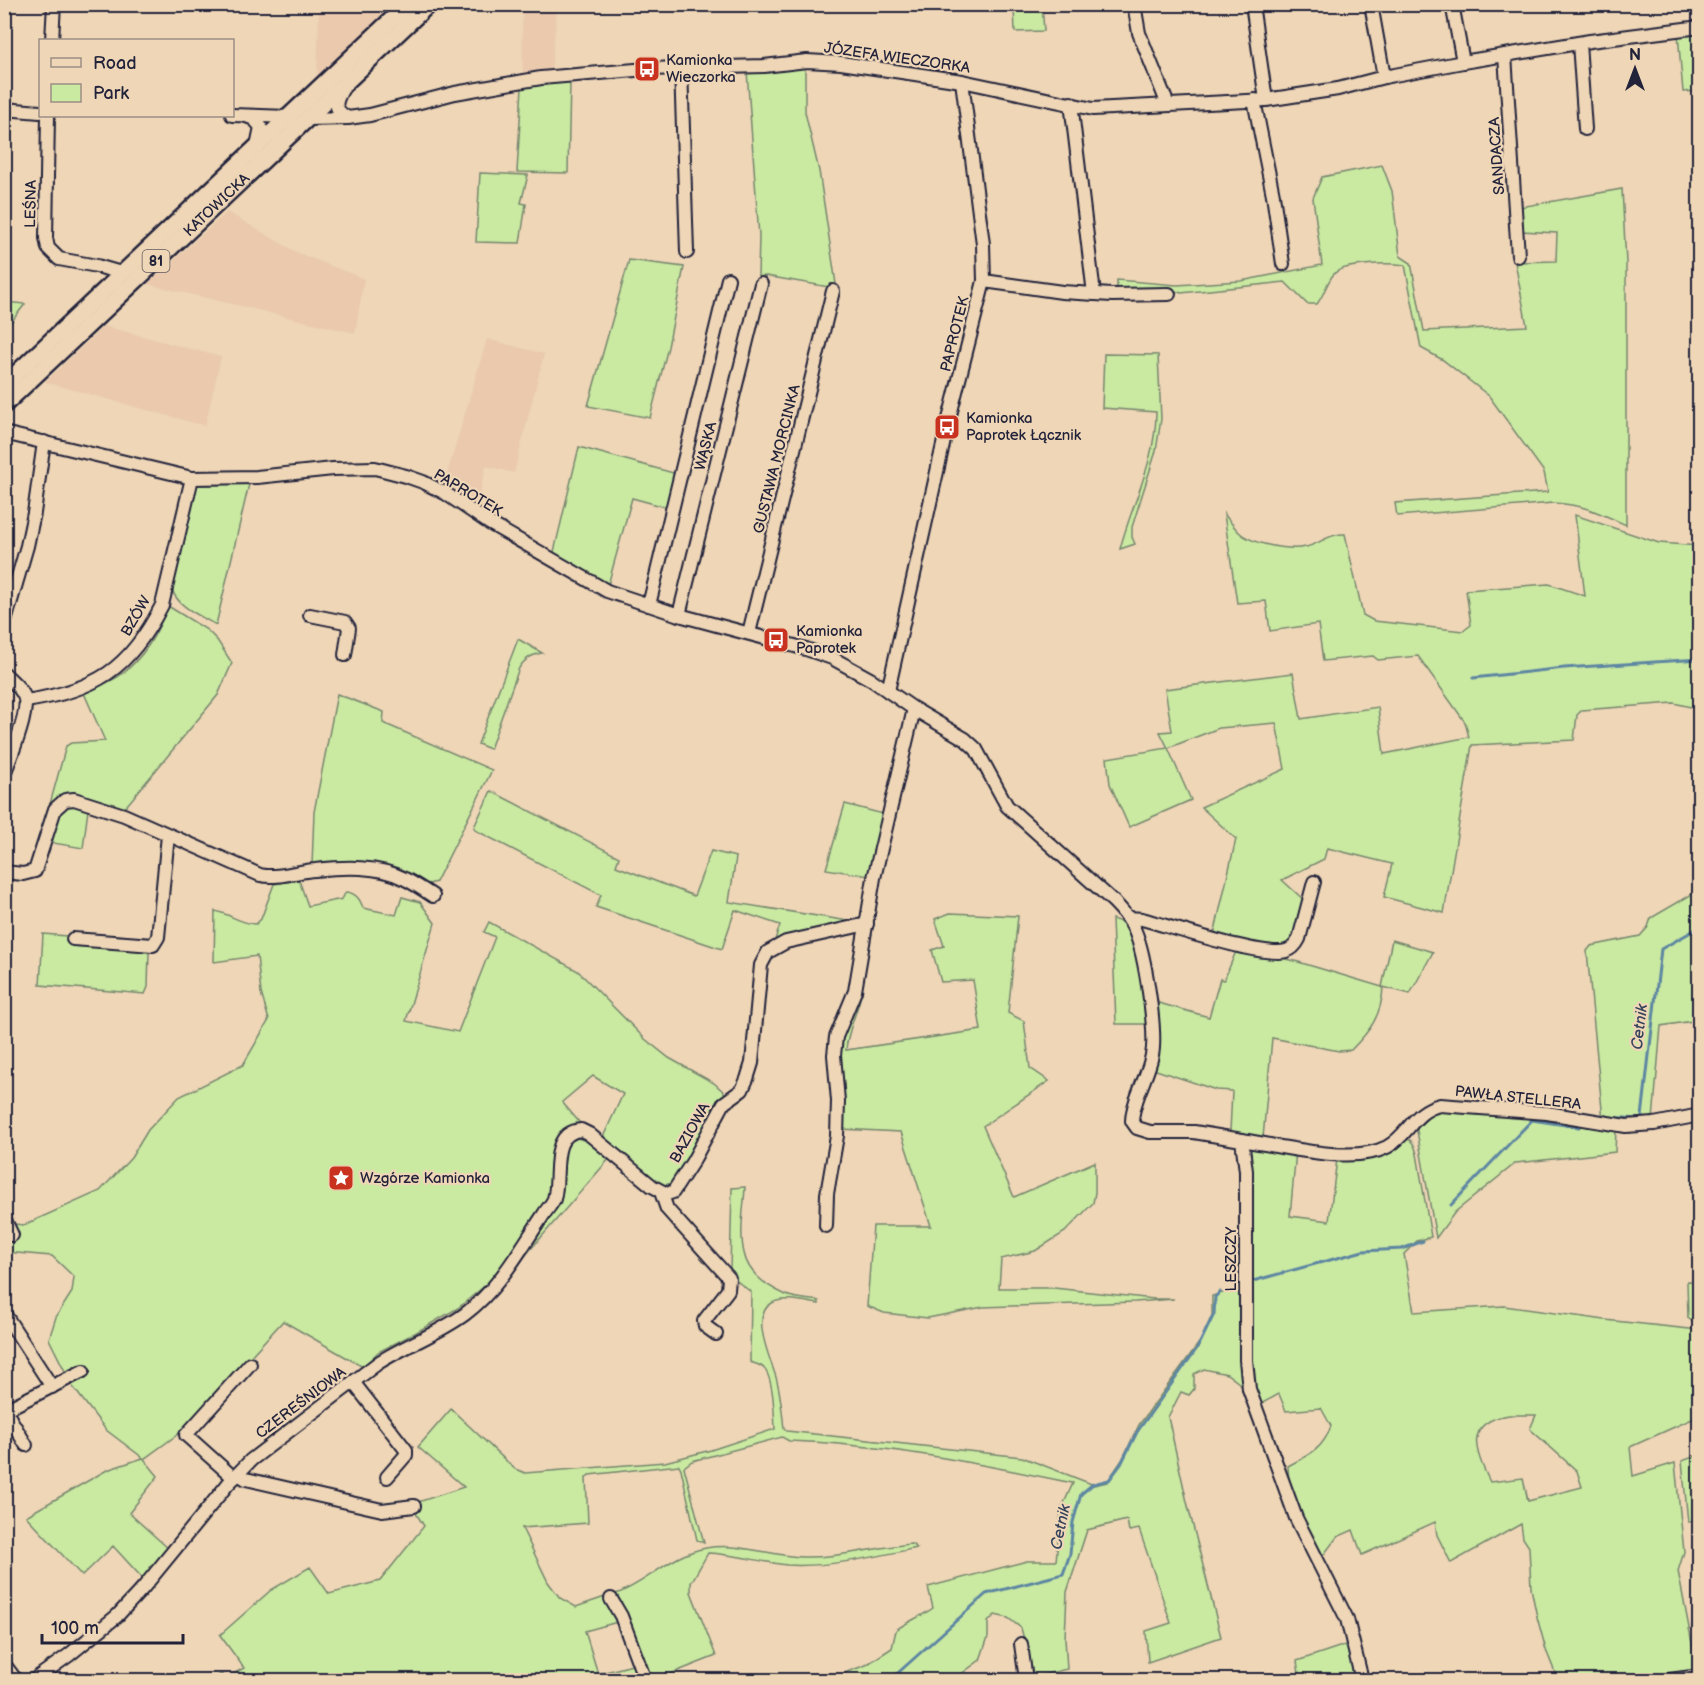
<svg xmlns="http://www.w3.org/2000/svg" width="1704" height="1685" viewBox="0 0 1704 1685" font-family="'Balsamiq Sans',sans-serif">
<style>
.built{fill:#eac9ad}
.green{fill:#cae9a1;stroke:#76866e;stroke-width:1.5;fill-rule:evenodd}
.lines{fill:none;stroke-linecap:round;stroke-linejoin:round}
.stream{stroke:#5d86a2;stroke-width:3}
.minor-casing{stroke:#22223b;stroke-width:16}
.major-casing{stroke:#22223b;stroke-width:20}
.minor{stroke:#eed6b6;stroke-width:12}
.major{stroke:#eed6b6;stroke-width:15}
.labels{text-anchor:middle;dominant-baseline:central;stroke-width:4.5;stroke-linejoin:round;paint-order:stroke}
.shield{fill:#eed6b6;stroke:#5f5860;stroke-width:1.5}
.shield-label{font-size:14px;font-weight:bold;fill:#22223b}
.street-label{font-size:15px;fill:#22223b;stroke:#eed6b6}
.poi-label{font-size:15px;fill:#22223b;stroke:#eed6b6;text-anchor:start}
.water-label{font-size:16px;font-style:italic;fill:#36435d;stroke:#eed6b6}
</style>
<rect width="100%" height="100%" fill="#eed6b6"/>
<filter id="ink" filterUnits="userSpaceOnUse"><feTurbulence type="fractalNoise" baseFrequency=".0167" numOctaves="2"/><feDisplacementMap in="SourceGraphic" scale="12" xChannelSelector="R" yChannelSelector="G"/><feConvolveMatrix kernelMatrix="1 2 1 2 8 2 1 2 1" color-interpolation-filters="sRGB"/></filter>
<g filter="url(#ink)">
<g class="built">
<polygon points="346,5 421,5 317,79 319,10 346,8"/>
<polygon points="522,5 586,5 557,8 551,71 523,77"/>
<polygon points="227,212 296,252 364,279 355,333 147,284"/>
<polygon points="104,326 221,357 205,426 45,382"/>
<polygon points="487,339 544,354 514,473 486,466 477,505 446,478"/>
<polygon points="5,692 14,698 5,732"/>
</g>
<g class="green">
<polygon points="989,5 1042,5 1044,31 1015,32 1014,7 989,8"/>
<polygon points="1699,32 1699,91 1683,92 1678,34"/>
<polygon points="805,67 805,112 819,171 836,284 829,287 766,276 758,277 759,236 747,71 764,73"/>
<polygon points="570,82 568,173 517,172 522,87"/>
<path d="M1382,165L1392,191L1400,256L1411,263L1424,331L1527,326L1515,262L1556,261L1557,233L1521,231L1520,207L1622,189L1626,263V525C1600,513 1582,504 1553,503L1397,516L1395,503L1548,492L1544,472L1489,396L1443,360L1421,348L1405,265C1390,263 1341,263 1333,275C1326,284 1324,295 1317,304H1307L1285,282L1181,293L1173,290H1117V280L1177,285L1241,281L1322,265L1313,198L1322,177Z"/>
<polygon points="480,173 528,175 521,203 526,204 520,243 476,242"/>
<polygon points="629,260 684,267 668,347 650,418 588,406"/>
<polygon points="5,302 25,304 5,330 4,302"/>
<path d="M1104,354L1158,355L1161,419L1156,451L1132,527V537L1135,544L1120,549C1132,503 1156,461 1156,412L1102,408Z"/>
<polygon points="579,447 677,474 669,508 632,498 608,585 553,556"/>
<path d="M249,484L216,625C199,615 175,606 171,586L193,485Z"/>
<path d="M1224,514C1229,520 1234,527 1239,532C1251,544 1289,551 1306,547C1320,544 1330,533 1345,534L1363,615L1374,621L1463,631L1471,625L1466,590L1549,584L1585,596L1575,515L1659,543L1699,546V709L1674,703L1582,710L1577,715L1574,740L1472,745L1444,913L1384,897L1392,864L1327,848L1324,859L1282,880L1305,901L1291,945L1279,949L1214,935L1236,839L1201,807L1285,769L1276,723L1219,728L1168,748L1191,800L1129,827L1110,784L1107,758L1168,748L1160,732L1172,731L1165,689L1293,673L1301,719L1378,707L1384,754L1469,737L1465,722L1418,656L1378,660L1373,656L1323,661L1318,624L1270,631L1266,601L1237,603Z"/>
<path d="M168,606L207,630L217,640L232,663L218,695L123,810L62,796L50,804L66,746L71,743L105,741L84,693C95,687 108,683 119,676C144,658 157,634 168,606Z"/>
<path d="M518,639L542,653C531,655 525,659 519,668L490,749L478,744Z"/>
<polygon points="337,694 384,712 383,723 492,770 436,882 425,885 408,874 312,866 314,812"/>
<polygon points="491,791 619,857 616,866 694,896 711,851 736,857 729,902 855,922 774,943 780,925 735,910 722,949 596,907 601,895 475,830 474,827"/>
<polygon points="65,803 93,809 88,810 83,848 47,842 57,810"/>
<polygon points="845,804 883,814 869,876 826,869"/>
<path d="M299,880L308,906L342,899L346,892C356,893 360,899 363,908L396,915L402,897L420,902L435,923L406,1021L458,1032L495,937L484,932L489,922L578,971L645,1039L669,1058L714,1083L726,1094L674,1182L665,1185L659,1184L603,1137L623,1094L593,1076L562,1102L580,1123L567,1131L555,1155L548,1198L509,1257L487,1284L458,1308L415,1333L378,1352L363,1367L283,1321L181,1432L144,1459L158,1476L129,1513L169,1549L146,1582L113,1546L82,1576L26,1516L107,1470L143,1458L106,1430L73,1387L49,1339L56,1317L72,1292L74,1277L52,1256L5,1252L4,1223L24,1225L100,1191L131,1158L148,1130L179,1097L243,1065L269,1020L261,993L257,956L214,962L215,911C230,914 241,924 256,924L261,919L274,884Z"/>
<polygon points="1699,890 1699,1020 1661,1026 1653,1120 1603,1120 1587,951 1591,946 1640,936 1648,927 1651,918"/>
<path d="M950,913L1018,916L1008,1013L1024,1021L1030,1068L1049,1081L983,1126L1014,1197L1095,1162V1193L1093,1203L1065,1232L1035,1251L1001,1259L999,1288H1054L1154,1299H1174L1135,1302L983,1307L928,1318L884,1313L867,1306L873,1226H931L901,1132L840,1129L837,1048L858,991H862C858,1011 847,1031 846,1050L981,1030L973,980L941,982L932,950L944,946L935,919Z"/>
<polygon points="1112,919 1124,923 1135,943 1150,1024 1116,1024"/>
<polygon points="43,934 67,936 67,942 144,949 149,952 148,987 145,994 40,985"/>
<path d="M1392,940L1433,952L1410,994L1383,987C1382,1015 1370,1031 1351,1050L1339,1051L1272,1038L1263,1138L1230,1132L1232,1091L1216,1090L1153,1069L1155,1002L1209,1017L1220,979L1224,980L1237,949L1295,961L1382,987Z"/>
<polygon points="1433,1110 1548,1116 1616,1129 1615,1152 1516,1163 1455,1212 1436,1238 1417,1131 1417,1123"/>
<path d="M577,1138L593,1143L609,1159L504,1280C518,1260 555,1217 561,1196C567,1175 553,1148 577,1138Z"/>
<path d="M1406,1138C1414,1141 1415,1147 1417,1154L1431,1237L1417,1241L1404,1254L1414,1312L1504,1306L1605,1320L1699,1330V1416L1630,1447L1633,1476L1675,1463L1684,1552L1678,1571L1697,1669L1631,1680H1558L1546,1650L1537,1617L1531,1588L1529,1547L1523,1538L1521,1524L1451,1563L1437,1535L1435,1522L1362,1555L1353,1530L1337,1537L1325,1553L1320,1557L1289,1485L1288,1466C1308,1455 1323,1450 1331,1426L1321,1408L1286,1411L1279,1394L1259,1405L1252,1383L1247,1151L1251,1146L1296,1151L1290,1216L1329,1221L1337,1159ZM1509,1415H1536L1530,1429L1577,1471L1582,1487L1528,1501L1523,1478L1490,1482C1475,1452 1463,1422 1509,1415Z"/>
<path d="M745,1187C744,1208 739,1232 744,1253C748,1274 768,1287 786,1295C796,1299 808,1299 819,1301V1304C806,1302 784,1296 772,1303C748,1316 773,1363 777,1381C781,1396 782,1413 784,1428L787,1431L1022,1457L1094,1485L1107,1482L1122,1460L1139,1425L1201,1340L1212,1315V1296L1233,1290L1242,1285L1243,1386L1227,1374L1204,1369L1194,1374V1389L1189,1395L1181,1392L1168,1417L1187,1502L1221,1637L1148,1662L1146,1631L1171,1623L1139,1529L1129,1531L1127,1520L1087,1530L1067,1592L1065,1638L1067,1669L1034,1677L1021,1628L1008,1618L995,1615L988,1622V1637L980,1660L953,1680H837L838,1678L847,1672L866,1665L892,1648L896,1630C908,1621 921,1617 933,1608L928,1587L1027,1561H1056L1061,1510L1073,1483C979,1464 885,1444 789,1441L782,1437L692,1461L684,1467L704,1543L697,1540L681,1469L679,1465L589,1475L586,1478L588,1523L522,1528L548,1582L560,1598L576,1607L605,1597L621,1621L585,1631L598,1674L636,1664L640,1680H212L221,1674L226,1678L244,1668L220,1635L271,1590L310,1567L329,1594L380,1581L424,1526L414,1510L415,1503L464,1487L418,1447L451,1409L515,1469L525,1473L665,1462L711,1450L775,1429C774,1413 774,1385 766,1371C763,1365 756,1364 750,1362L751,1292L733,1278L730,1271L732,1188Z"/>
<polygon points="1687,1281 1699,1282 1699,1323 1694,1323 1688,1318"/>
<polygon points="1699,1455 1699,1521 1688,1522 1682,1461"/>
<path d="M912,1544L917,1548C878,1556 826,1568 787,1565C760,1562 734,1554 708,1553L691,1583V1592L716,1656L655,1680H649L616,1594C648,1582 671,1554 706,1548C737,1542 771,1556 802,1557C839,1558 876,1547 912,1544Z"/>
<polygon points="1348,1644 1351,1664 1356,1680 1300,1680 1297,1661"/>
</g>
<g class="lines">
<g class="stream">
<polyline points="1473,678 1564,668 1700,659"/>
<polyline points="1606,1117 1640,1119 1642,1117 1661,949 1700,927"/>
<polyline points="1451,1205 1532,1120 1579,1127"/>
<polyline points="1253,1281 1363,1251 1402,1249 1423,1241"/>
<polyline points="890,1680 986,1594 1063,1574 1070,1554 1073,1522 1081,1494 1093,1484 1109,1480 1121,1464 1137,1432 1198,1347 1214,1314 1215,1297 1220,1292"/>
</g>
<g class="minor-casing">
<g id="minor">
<polyline points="1134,4 1139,33 1168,105"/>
<polyline points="1252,4 1266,100"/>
<polyline points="1371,4 1384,77"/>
<polyline points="1452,4 1463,62"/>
<polyline points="52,40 54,4"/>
<polyline points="1579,43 1585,129"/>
<polyline points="1505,55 1518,256"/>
<polyline points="681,67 687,252"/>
<path d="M343,88C335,102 332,109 348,118"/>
<polyline points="1254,100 1273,195 1283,264"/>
<polyline points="1071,103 1094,294"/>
<polyline points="4,109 40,112"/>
<polyline points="232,115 288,117"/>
<polyline points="48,116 46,238 48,248 59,259 97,266 121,273"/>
<polyline points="246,116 254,119 261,127 257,146"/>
<polyline points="309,119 348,118 370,115 455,93 541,78 647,69 764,66 807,61 841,63 962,81 1093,109 1266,100 1338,89 1384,77 1463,62 1590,41 1700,27"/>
<polyline points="984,281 1062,292 1112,295 1169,294"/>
<path d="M4,433L192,478L257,477L333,469L375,468L406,476L423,482L445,493L489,523L607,591L679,615L806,649L832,658L872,680L914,709L965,739L976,749L1007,806L1114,902C1123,911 1130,919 1135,931C1145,955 1157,1031 1152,1055C1148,1077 1133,1098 1132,1121L1137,1128L1150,1132H1194L1242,1140L1246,1171V1360L1249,1389L1296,1518L1347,1619L1362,1680"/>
<polyline points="649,605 728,279"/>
<polyline points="310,615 345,622 349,628 345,655"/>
<polyline points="679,615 761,284"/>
<polyline points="4,625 27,546 34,513 44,442"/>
<polyline points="749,633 833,291"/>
<path d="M4,673C10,680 19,686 23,694C32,707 10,759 4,774"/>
<polyline points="888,691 947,427 984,281 983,244 962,81"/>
<path d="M26,701C96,690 129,670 162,605L192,478"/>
<path d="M4,872L23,874L35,871L55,809L65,800L74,799L124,815L260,875C279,879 296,871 315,870C343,867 379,865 405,879C415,884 424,890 433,896"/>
<path d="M1129,918L1142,919C1169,926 1264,958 1286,951C1293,949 1296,945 1299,939L1314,882"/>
<polyline points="73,939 153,945 158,937 168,835"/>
<path d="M1242,1140C1281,1146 1352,1165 1387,1147C1409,1135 1413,1111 1440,1105L1547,1113L1626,1126L1654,1124L1700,1115"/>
<polyline points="661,1192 667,1209 729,1278 728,1290 704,1321 705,1326 716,1334"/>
<polyline points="4,1218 12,1235"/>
<polyline points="826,1226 827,1194 837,1136 838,1101 834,1055 836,1037 855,991 874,878 914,709"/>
<polyline points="4,1313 52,1387"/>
<polyline points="353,1382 406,1450 406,1455 387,1477"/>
<polyline points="4,1409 5,1410 83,1371"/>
<polyline points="5,1410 26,1445"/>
<polyline points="238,1474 246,1479 382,1510 414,1506"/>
<polyline points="234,1478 186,1435 250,1364"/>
<polyline points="611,1599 621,1616 645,1680"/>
<polyline points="1021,1644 1026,1680"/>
<polyline points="4,1664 16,1680"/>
<path d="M34,1680L69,1655L117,1616L143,1588L228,1484L251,1460L378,1363C406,1345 438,1334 465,1314C499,1289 521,1248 544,1214C547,1209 552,1204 554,1199C561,1176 548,1133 581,1130L589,1134L652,1186L667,1194L673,1192L693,1161L724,1103L742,1090L747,1079L752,1063L761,965L768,952L786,942L867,924"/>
<polyline points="1669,1680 1700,1676"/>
</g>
</g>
<g class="major-casing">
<g id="major">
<polyline points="4,385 408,4"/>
<path id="s1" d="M4,405L429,4"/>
</g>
</g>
<use href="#minor" class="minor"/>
<use href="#major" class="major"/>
</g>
</g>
<defs>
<g id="bus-square" transform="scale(1.35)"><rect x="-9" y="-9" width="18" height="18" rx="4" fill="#c8321e" stroke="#eed6b6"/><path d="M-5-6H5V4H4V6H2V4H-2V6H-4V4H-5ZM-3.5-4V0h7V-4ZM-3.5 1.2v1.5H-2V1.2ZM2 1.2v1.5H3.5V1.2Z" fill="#fff"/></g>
<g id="sight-square" transform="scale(1.35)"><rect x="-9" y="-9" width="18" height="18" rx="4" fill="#c8321e" stroke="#eed6b6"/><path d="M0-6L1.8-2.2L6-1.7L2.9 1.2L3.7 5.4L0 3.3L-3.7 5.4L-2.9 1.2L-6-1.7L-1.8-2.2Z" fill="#fff"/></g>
</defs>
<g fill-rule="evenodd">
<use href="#bus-square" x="647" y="69"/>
<use href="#bus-square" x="947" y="427"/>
<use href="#bus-square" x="776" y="640"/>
<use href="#sight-square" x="341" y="1178"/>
</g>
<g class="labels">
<rect class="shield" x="142.5" y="250" width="27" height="22" rx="4.5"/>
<g class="shield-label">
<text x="156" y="261">81</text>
</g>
<g class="street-label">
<text transform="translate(897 58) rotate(8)">JÓZEFA WIECZORKA</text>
<text transform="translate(1497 156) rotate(-94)">SANDACZA</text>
<text transform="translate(31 204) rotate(-89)">LEŚNA</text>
<text stroke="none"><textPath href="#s1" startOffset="292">KATOWICKA</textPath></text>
<text transform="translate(955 334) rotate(-76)">PAPROTEK</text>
<text transform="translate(706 446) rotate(-76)">WĄSKA</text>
<text transform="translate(777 459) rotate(-76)">GUSTAWA MORCINKA</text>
<text transform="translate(468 493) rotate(31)">PAPROTEK</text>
<text transform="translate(136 616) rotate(-60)">BZÓW</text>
<text transform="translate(1518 1098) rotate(6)">PAWŁA STELLERA</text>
<text transform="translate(690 1133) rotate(-61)">BAZIOWA</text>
<text transform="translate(1231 1259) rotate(-90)">LESZCZY</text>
<text transform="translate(301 1403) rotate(-37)">CZEREŚNIOWA</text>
</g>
<g class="poi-label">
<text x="666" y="60">Kamionka<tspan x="666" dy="17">Wieczorka</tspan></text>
<text x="966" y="418">Kamionka<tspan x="966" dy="17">Paprotek Łącznik</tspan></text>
<text x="796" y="631">Kamionka<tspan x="796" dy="17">Paprotek</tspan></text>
<text x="360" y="1178">Wzgórze Kamionka</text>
</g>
<g class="water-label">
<text transform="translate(1640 1027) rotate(-83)">Cetnik</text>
<text transform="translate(1061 1527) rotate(-78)">Cetnik</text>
</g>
</g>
<rect width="1704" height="1685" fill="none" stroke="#eed6b6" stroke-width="24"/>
<rect x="12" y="12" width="1680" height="1661" fill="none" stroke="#22223b" stroke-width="2" filter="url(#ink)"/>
<rect x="39" y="39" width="195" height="78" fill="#eed6b6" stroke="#9c8e85" stroke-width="1.5"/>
<rect x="51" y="58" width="30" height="9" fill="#eed6b6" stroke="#9c8e85" stroke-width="1.5"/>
<text x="93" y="69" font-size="18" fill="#22223b">Road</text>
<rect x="51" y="84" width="30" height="18" fill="#cae9a1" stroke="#9c8e85" stroke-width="1.5"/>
<text x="93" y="99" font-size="18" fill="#22223b">Park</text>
<g transform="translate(1635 69)" stroke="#eed6b6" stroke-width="4.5" paint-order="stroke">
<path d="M0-4.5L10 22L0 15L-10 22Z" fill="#22223b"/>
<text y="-9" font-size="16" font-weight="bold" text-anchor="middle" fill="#22223b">N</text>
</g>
<path d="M42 1634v9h141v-9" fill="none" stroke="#22223b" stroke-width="3"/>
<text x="51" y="1634" font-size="18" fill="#22223b" stroke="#eed6b6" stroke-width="4.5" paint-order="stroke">100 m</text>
</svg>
